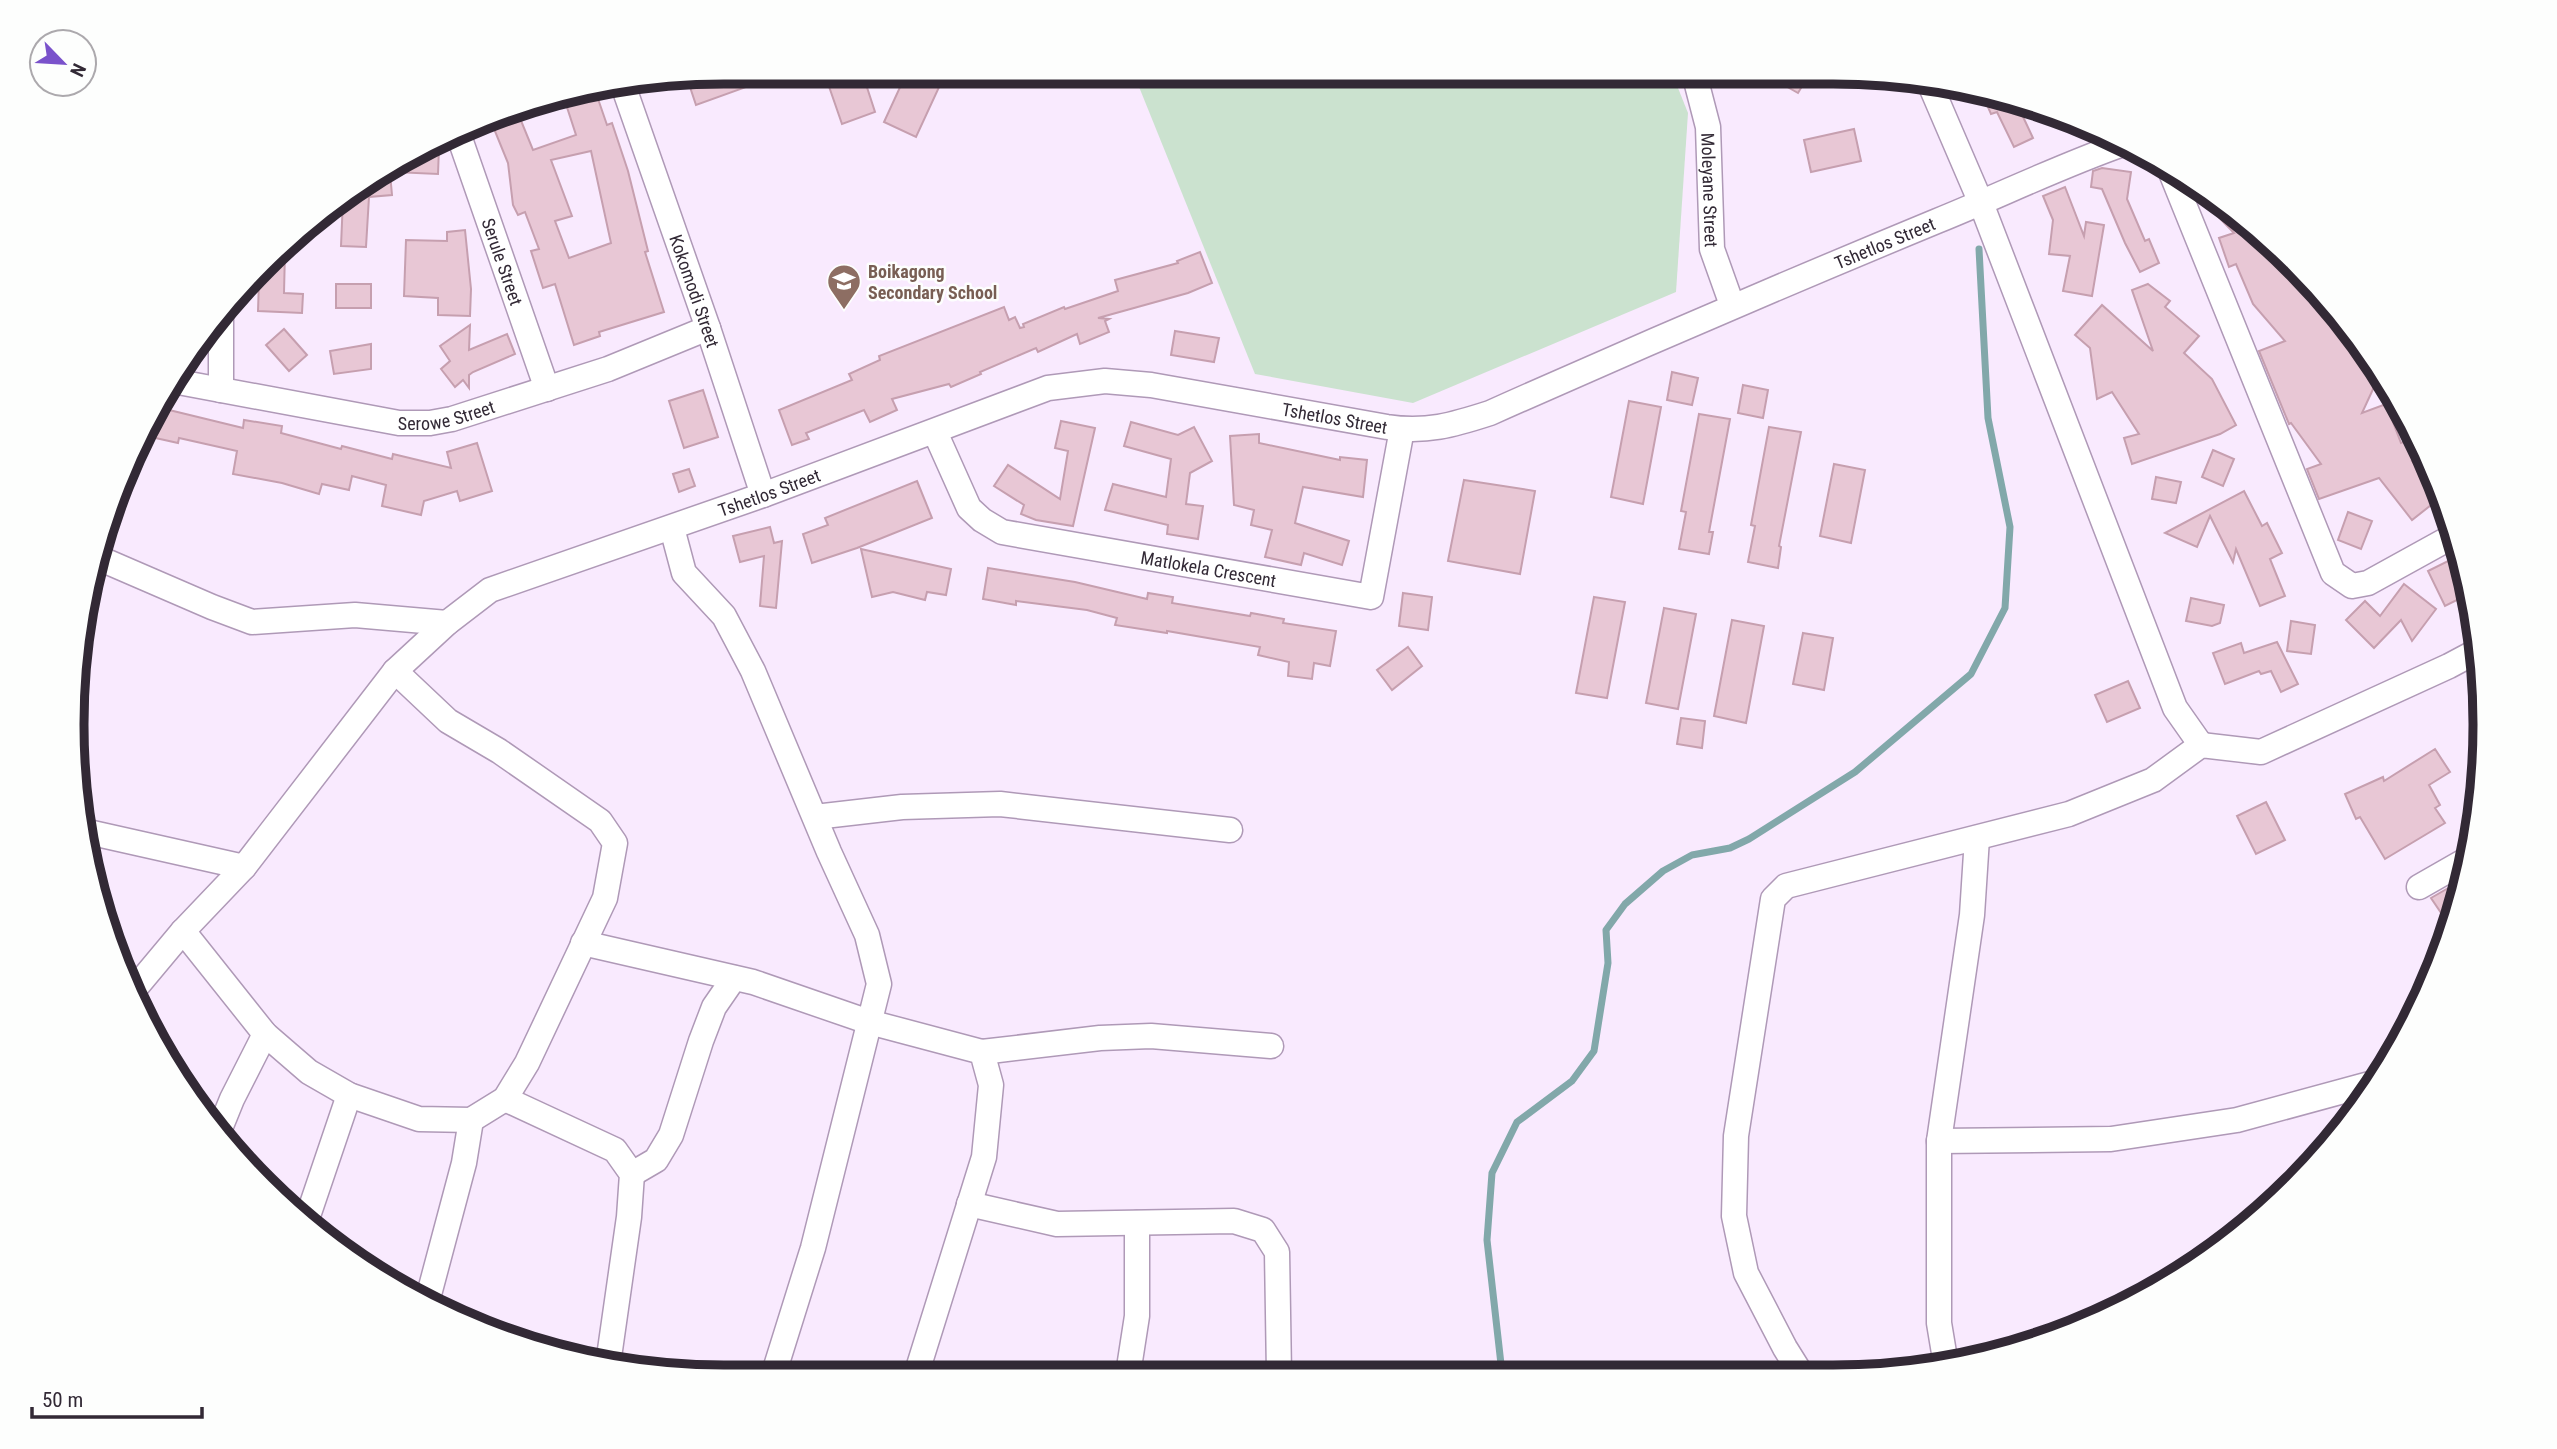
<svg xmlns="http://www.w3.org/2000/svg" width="2557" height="1449" viewBox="0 0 2557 1449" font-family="'Roboto Condensed',sans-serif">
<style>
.green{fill:#cbe2cf}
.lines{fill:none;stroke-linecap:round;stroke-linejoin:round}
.stream{stroke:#82a8aa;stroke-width:7}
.building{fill:#e8c7d5;stroke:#c69faf;stroke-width:2;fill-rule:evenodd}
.minor-casing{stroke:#af99b7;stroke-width:27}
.minor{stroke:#fff;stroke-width:24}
.labels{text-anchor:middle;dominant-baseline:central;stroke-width:5;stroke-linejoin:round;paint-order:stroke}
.street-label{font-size:18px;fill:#322935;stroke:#fdfefd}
.education-label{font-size:18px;font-weight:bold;fill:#785e54;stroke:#fdfefd;text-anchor:start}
.rim{fill:none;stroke:#322935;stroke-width:9}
</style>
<rect width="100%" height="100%" fill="#f9eafe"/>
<polygon class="green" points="1133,72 1672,73 1688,113 1676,292 1413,403 1255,374"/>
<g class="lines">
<polyline class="stream" points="1502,1373 1487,1240 1492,1173 1517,1122 1572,1081 1594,1051 1608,963 1606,930 1625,904 1663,871 1692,855 1730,848 1749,839 1855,772 1971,674 2005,608 2010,527 1988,418 1979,249"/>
</g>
<g class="building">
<polygon points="724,72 781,72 782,74 696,105 687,78"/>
<polygon points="824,72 862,72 875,112 842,124"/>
<polygon points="907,72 946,72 916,137 884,122"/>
<polygon points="1763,73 1810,73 1798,93"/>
<polygon points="1981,91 2002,94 2022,102 2017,104 2033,138 2014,147 1997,112 1991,114"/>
<path d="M596,93L607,125L612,123L628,171L648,251L645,252L664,312L599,332L600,336L574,345L555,284L543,288L531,251L539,249L525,212L518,215L513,205L508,163L490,119L515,106L533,150L576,135L564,98ZM591,151L611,243L569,258L555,221L572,216L551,160Z"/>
<polygon points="1854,129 1861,161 1811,172 1804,140"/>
<polygon points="439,147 438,174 392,172 422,156"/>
<polygon points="2102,168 2131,172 2127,199 2145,241 2149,239 2159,263 2140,272 2125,243 2102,189 2091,187 2093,171"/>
<polygon points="390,173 392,195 369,197 366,247 341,246 343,199 340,200"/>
<polygon points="2065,187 2084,236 2086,222 2104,225 2092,296 2063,291 2070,256 2049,254 2053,220 2043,196"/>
<polygon points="2213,198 2263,234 2298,271 2305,294 2316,291 2351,327 2380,374 2362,413 2386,404 2401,443 2418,436 2425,456 2412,461 2440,498 2412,520 2379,478 2319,499 2307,469 2321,464 2291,423 2289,424 2259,351 2285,341 2253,304 2236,264 2229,267 2219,238 2234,233 2207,205"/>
<polygon points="465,230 471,289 470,316 438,315 438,298 404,296 406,240 447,241 447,232"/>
<polygon points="285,251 284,293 303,294 302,313 258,311 259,280"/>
<polygon points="1200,252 1212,283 1188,293 1098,318 1109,319 1105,321 1109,332 1080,344 1077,334 1038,352 1036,348 980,372 981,374 951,387 949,384 892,399 897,410 870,422 864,410 806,433 809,439 792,445 779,410 852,380 849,374 880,360 879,356 1004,307 1009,320 1015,317 1020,328 1024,327 1023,324 1064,307 1065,309 1118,291 1115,280 1178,263 1177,261"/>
<rect x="336" y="284" width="35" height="24"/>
<polygon points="2148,284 2170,301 2165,307 2199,336 2184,353 2212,379 2236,425 2220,434 2132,464 2124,438 2139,434 2112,392 2097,399 2090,348 2075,335 2102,305 2153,351 2132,290"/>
<polygon points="470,325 469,350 507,334 515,354 473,372 469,375 469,388 463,380 455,387 441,369 450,361 440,346"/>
<polygon points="284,329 307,355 289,371 266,345"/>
<polygon points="1175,331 1219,338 1214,362 1171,355"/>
<polygon points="371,344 371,369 334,374 330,351"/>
<polygon points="1672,372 1698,378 1692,405 1667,400"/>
<polygon points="1743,385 1768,390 1763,418 1738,413"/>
<polygon points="703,390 718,437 684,448 669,401"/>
<polygon points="1629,401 1661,407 1643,504 1611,497"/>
<polygon points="161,408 243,428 244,420 282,426 281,433 341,449 342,446 392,459 393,454 451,468 447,452 477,443 492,491 460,501 457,491 424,501 421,515 382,506 386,485 352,476 349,490 322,484 319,494 282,483 233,474 237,451 179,438 178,443 151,437"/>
<polygon points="1699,414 1730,419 1709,532 1713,532 1709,554 1679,549 1686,512 1681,511"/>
<polygon points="1061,421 1095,428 1073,526 1036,520 1021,514 1024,505 994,486 1008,465 1060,499 1068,451 1055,448"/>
<polygon points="1131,422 1178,435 1194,427 1212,461 1190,473 1186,504 1203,506 1198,539 1167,534 1168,525 1105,510 1113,484 1166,497 1171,459 1124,446"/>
<polygon points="1769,427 1801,432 1779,546 1781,547 1778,568 1748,562 1755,526 1751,525"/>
<polygon points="1259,434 1259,443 1340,460 1340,457 1367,460 1363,497 1303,487 1295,523 1349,541 1342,565 1304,553 1301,565 1265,557 1272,530 1251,525 1254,510 1234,505 1230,436"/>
<polygon points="2213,450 2234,459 2223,486 2202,477"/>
<polygon points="1834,464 1865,470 1851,543 1820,536"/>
<polygon points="689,469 695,486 679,492 673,474"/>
<polygon points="2156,477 2181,482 2176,503 2152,499"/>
<polygon points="1464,480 1535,491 1520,574 1448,561"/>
<polygon points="917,481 932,518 857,548 812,563 803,534 828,525 825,518"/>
<polygon points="2244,491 2262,526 2267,523 2282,553 2270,559 2285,596 2260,606 2236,549 2233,562 2210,516 2197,547 2165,533"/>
<polygon points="2348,512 2372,521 2361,549 2338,540"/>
<polygon points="770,527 774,543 782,541 776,608 760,606 764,556 740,562 733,536"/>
<polygon points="861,549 951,569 946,595 927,592 925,600 893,592 872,597"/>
<polygon points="2450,560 2467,595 2445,606 2428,571"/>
<polygon points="988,568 1075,582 1147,599 1148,593 1173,597 1172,603 1250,616 1251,613 1284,619 1283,623 1336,631 1330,666 1314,663 1312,679 1288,676 1289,662 1258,655 1260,647 1167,631 1167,633 1115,625 1117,618 1087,610 1016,601 1016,605 983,599"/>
<polygon points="2404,584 2436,609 2412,641 2401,620 2374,648 2346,620 2365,601 2380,616"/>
<polygon points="1403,593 1432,597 1428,630 1399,626"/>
<polygon points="1594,597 1625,602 1607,698 1576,693"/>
<polygon points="2191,598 2224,605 2220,623 2212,626 2186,621"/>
<polygon points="1664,608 1696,614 1678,709 1646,703"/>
<polygon points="1732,620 1764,626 1746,723 1714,716"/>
<polygon points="2291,621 2315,625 2311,654 2287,651"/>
<polygon points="1803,633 1833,638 1824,690 1793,684"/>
<polygon points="2277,642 2298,684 2281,692 2271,671 2261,674 2259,671 2225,684 2213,653 2241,643 2244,653"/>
<polygon points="1408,647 1422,666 1392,690 1377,670"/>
<polygon points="2128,681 2140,708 2107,722 2095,695"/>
<polygon points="1681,718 1705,721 1702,748 1677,744"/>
<polygon points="2435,749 2450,772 2429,785 2440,805 2435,808 2445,823 2385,859 2360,817 2356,819 2345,794 2383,777 2384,781"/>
<polygon points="2266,802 2285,840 2256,854 2237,816"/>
<polygon points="2464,879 2459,897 2452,929 2431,898"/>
</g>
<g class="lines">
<g class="minor-casing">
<g id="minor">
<path id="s1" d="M1694,73L1708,127L1712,249L1732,305"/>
<polyline points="1929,82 1981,203 2175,708 2201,745"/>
<path id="s2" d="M624,88L708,328L763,495"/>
<path id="s3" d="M459,136L547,389"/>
<polyline points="2168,165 2333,573 2352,586 2368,583 2455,535"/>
<path id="s4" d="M173,381L399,423H430L452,419L608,369L708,328"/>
<polyline points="221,390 221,320"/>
<path id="s5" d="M935,432L969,508L982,520L1002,532L1371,597L1402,429"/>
<polyline points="672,528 684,573 724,616 753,671 829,852 867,935 879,984 813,1248 773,1376"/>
<polyline points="94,556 212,607 252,622 355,615 447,623"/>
<polyline points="815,817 902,807 1000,804 1230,830"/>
<polyline points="88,832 244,867"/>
<polyline points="2419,887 2468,859"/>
<polyline points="183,931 265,1034 309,1072 349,1095 419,1119 471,1120 505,1099 527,1063 605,898 615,843 600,821 499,751 448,721 395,671"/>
<polyline points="583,943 753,982 869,1022 982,1052 991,1085 984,1157 916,1375"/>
<path id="s6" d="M132,992L183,931L244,867L395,671L447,623L490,590L763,495L1048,388L1105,381L1151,385L1387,427C1426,433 1453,425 1490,413C1638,347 1787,283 1937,221C1999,196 2060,166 2123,144"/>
<polyline points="982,1052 1100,1038 1151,1036 1271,1046"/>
<polyline points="505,1099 615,1150 632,1174 629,1217 608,1364"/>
<polyline points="219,1131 232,1099 265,1034"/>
<polyline points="1939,1141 2111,1139 2237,1120 2373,1083"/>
<polyline points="632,1174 656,1160 671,1135 701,1041 714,1007 734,978"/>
<polyline points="969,1204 1057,1224 1234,1221 1263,1230 1277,1252 1279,1374"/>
<polyline points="308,1216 349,1095"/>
<polyline points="427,1302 464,1163 471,1120"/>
<polyline points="1946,1365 1939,1323 1939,1141 1972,915 1977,838"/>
<polyline points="1800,1372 1785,1348 1746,1273 1734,1216 1736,1136 1773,899 1786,886 2069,814 2153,780 2201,745 2261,752 2449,666 2479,650"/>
<polyline points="1128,1374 1137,1316 1137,1223"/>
</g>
</g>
<use href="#minor" class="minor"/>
</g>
<defs>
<g id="school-pin" transform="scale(1.75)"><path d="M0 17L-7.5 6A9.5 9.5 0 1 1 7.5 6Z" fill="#8d6e63" stroke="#fdfefd"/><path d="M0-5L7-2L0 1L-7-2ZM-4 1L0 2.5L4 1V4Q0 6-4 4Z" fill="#fff"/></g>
</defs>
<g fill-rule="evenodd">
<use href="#school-pin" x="844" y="281"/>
</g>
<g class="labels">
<g class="street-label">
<text stroke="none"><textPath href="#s1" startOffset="119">Moleyane Street</textPath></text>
<text stroke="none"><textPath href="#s6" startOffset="2012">Tshetlos Street</textPath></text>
<text stroke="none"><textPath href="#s3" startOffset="133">Serule Street</textPath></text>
<text stroke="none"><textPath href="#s2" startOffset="215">Kokomodi Street</textPath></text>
<text stroke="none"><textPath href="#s4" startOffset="278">Serowe Street</textPath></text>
<text stroke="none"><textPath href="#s6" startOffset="1424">Tshetlos Street</textPath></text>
<text stroke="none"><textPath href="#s6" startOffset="836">Tshetlos Street</textPath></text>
<text stroke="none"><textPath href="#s5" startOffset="334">Matlokela Crescent</textPath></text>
</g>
<g class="education-label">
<text x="868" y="271">Boikagong<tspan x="868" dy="21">Secondary School</tspan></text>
</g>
</g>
<path d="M0 0H2557V1449H0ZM724 84H1833A640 640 0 0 1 2473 724V725A640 640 0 0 1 1833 1365H724A640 640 0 0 1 84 725V724A640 640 0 0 1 724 84Z" fill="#fdfefd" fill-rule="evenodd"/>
<path class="rim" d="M724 84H1833A640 640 0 0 1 2473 724V725A640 640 0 0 1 1833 1365H724A640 640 0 0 1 84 725V724A640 640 0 0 1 724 84Z"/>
<g transform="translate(63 63) rotate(115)"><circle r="33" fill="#fdfefd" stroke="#aca9ad" stroke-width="2"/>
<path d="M0-5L12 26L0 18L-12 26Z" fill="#7a52cb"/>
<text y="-10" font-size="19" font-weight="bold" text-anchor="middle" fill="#322935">N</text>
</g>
<path d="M32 1407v10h170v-10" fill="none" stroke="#322935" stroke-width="3.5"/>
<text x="42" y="1407" font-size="21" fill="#322935" stroke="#fdfefd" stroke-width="5" paint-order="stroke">50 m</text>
</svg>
